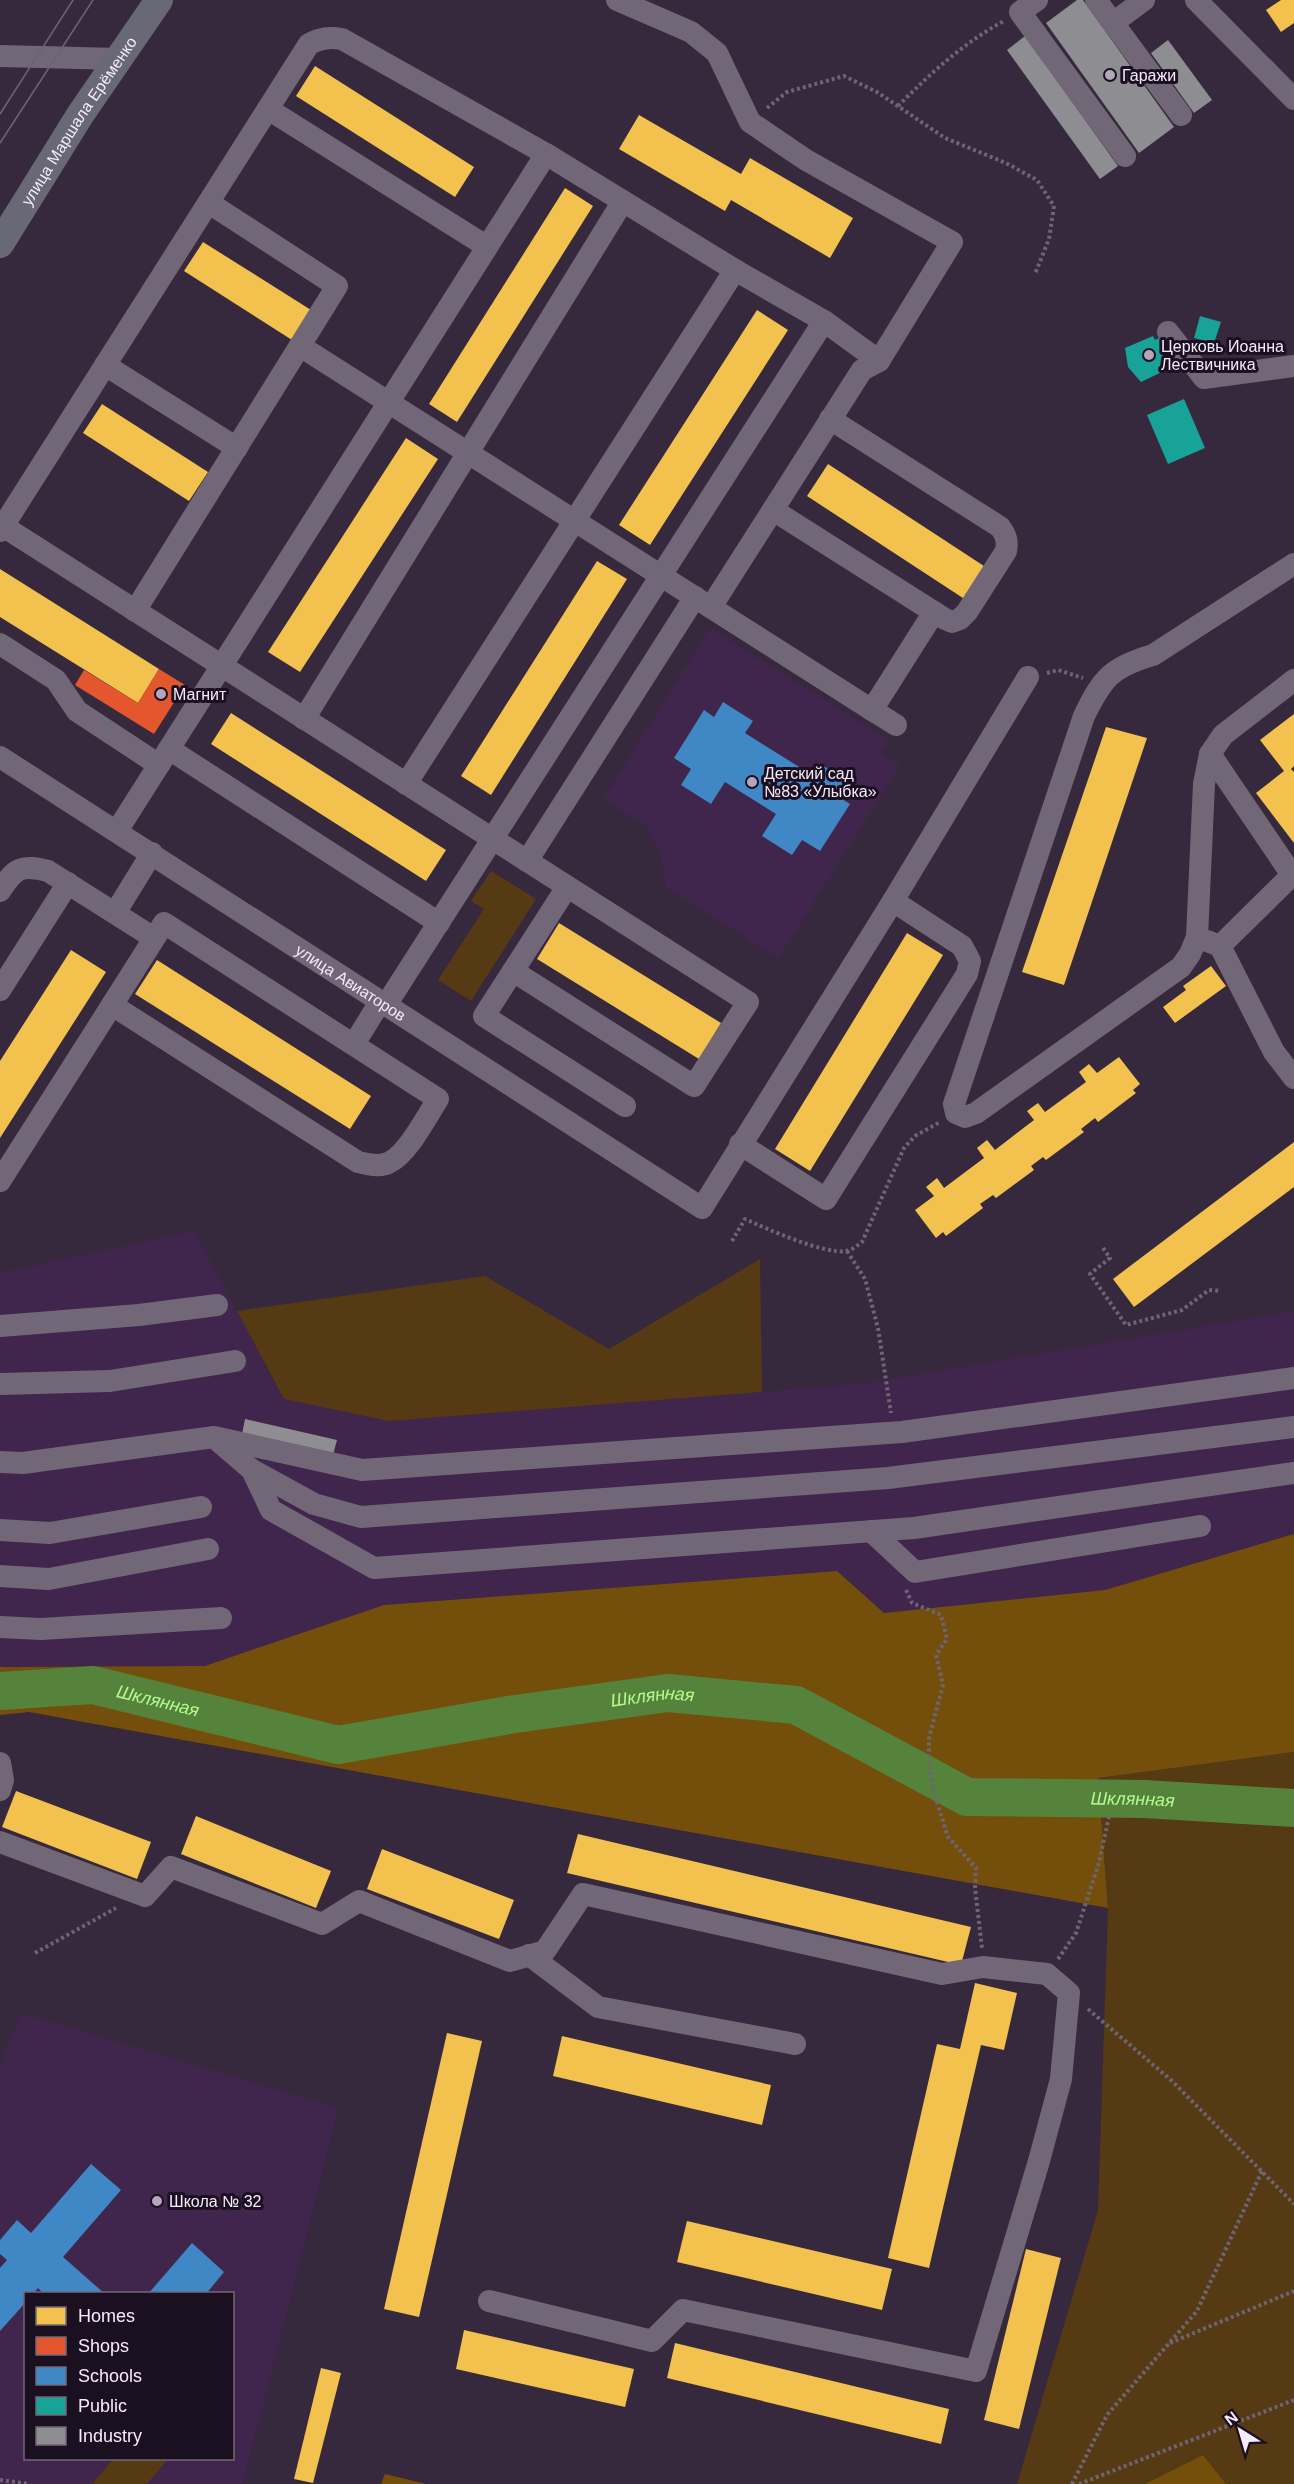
<svg xmlns="http://www.w3.org/2000/svg" width="1294" height="2484" viewBox="0 0 1294 2484" font-family="Arial,sans-serif">
<style>
.built{fill:#40254c;fill-rule:evenodd}
.green{fill:#553a13}
.forest{fill:#744e0b}
.homes{fill:#f2c14e}
.shops{fill:#e4572e}
.schools{fill:#3f88c5}
.public{fill:#17a398}
.industry{fill:#8d8d92}
.lines{fill:none;stroke-linecap:round;stroke-linejoin:round}
.river{stroke:#56833b;stroke-width:38}
.path{stroke:#6e6573;stroke-width:4;stroke-dasharray:3 3;stroke-linecap:butt}
.minor{stroke:#726777;stroke-width:22}
.major{stroke:#696875;stroke-width:28}
.tram{stroke:#6d6373;stroke-width:1.5}
.poi-dot{fill:#b3a6ba;stroke:#1b1020;stroke-width:2}
.labels{text-anchor:middle;dominant-baseline:central;stroke-width:6;stroke-linejoin:round;paint-order:stroke}
.poi-label{font-size:16px;fill:#f7eafd;stroke:#1b1020;text-anchor:start}
.street-label{font-size:16px;fill:#f7eafd;stroke:#1b1020}
.water-label{font-size:18px;font-style:italic;fill:#b5fa8e;stroke:#1b1020}
</style>
<rect width="100%" height="100%" fill="#36293d"/>
<g class="built">
<polygon points="710,628 889,740 881,753 900,765 779,958 665,887 665,875 659,849 645,825 603,799"/>
<polygon points="194,1231 284,1399 389,1421 860,1384 1294,1311 1294,1534 1105,1590 884,1613 837,1571 384,1605 205,1666 0,1667 0,1273"/>
<path d="M21,2013L338,2108L243,2484H0V2065ZM26,2294H232V2458H26Z"/>
</g>
<g class="green">
<polygon points="491,871 536,899 471,1001 438,980 484,909 471,901"/>
<polygon points="760,1259 762,1392 389,1421 284,1399 237,1311 485,1276 609,1349"/>
<polygon points="1294,1752 1294,2484 1226,2484 1203,2455 1145,2484 1017,2484 1098,2210 1108,1908 1098,1778"/>
<polygon points="114,2458 168,2458 168,2459 147,2484 92,2484"/>
</g>
<g class="forest">
<polygon points="1294,1534 1294,1752 1098,1778 1108,1908 29,1712 0,1715 0,1667 205,1666 384,1605 837,1571 884,1613 1105,1590"/>
<polygon points="1203,2455 1226,2484 1145,2484"/>
<polygon points="385,2474 426,2484 381,2484"/>
</g>
<g class="homes">
<polygon points="1281,0 1294,0 1294,23 1281,32 1266,10"/>
<polygon points="315,66 474,167 455,197 296,96"/>
<polygon points="639,115 741,174 750,158 853,218 830,258 731,200 725,211 619,149"/>
<polygon points="565,188 593,206 457,422 429,404"/>
<polygon points="203,242 311,310 292,340 184,271"/>
<polygon points="757,310 788,330 650,545 619,525"/>
<polygon points="102,404 208,472 189,501 83,433"/>
<polygon points="406,438 438,459 300,672 268,652"/>
<polygon points="828,464 987,568 966,600 807,496"/>
<polygon points="597,561 627,579 491,795 461,776"/>
<polygon points="0,569 159,669 138,703 0,617"/>
<polygon points="231,713 446,850 426,881 211,744"/>
<polygon points="1294,714 1294,766 1291,769 1294,772 1294,843 1256,793 1284,771 1260,740"/>
<polygon points="1106,727 1147,738 1064,985 1022,972"/>
<polygon points="559,923 721,1023 699,1059 537,959"/>
<polygon points="907,933 943,955 810,1171 775,1149"/>
<polygon points="71,950 106,972 0,1138 0,1061"/>
<polygon points="157,960 371,1096 350,1129 135,994"/>
<polygon points="1211,966 1226,986 1175,1023 1163,1007 1186,990 1183,986"/>
<polygon points="1119,1057 1140,1084 1133,1090 1136,1093 1098,1122 1095,1118 1081,1129 1084,1132 1046,1160 1043,1157 1031,1166 1034,1170 996,1198 993,1195 980,1204 983,1208 946,1236 943,1232 936,1238 915,1210 934,1196 926,1187 937,1178 944,1188 984,1158 977,1148 987,1140 995,1150 1034,1120 1027,1111 1038,1103 1045,1112 1086,1082 1079,1072 1089,1064 1097,1073"/>
<polygon points="1294,1142 1294,1187 1134,1307 1113,1279"/>
<polygon points="16,1791 151,1842 137,1879 2,1827"/>
<polygon points="196,1816 331,1871 316,1908 181,1854"/>
<polygon points="578,1834 971,1927 961,1965 567,1873"/>
<polygon points="382,1849 514,1900 499,1939 367,1889"/>
<polygon points="975,1983 1017,1993 1004,2050 981,2045 929,2268 888,2258 937,2044 960,2049"/>
<polygon points="447,2033 482,2041 419,2317 384,2309"/>
<polygon points="562,2036 771,2085 762,2125 553,2076"/>
<polygon points="687,2221 892,2269 882,2310 677,2262"/>
<polygon points="1026,2249 1061,2258 1019,2429 984,2420"/>
<polygon points="464,2330 634,2369 625,2407 456,2369"/>
<polygon points="675,2343 949,2409 941,2444 667,2378"/>
<polygon points="321,2368 341,2373 313,2483 294,2479"/>
</g>
<polygon class="shops" points="159,669 185,685 154,734 75,685 84,670 138,703"/>
<g class="schools">
<polygon points="723,702 753,721 745,733 812,775 819,763 849,782 839,797 850,804 820,851 802,840 792,855 762,836 776,814 725,782 711,804 681,785 691,769 674,758 704,710 714,717"/>
<polygon points="91,2164 121,2190 63,2257 105,2294 44,2294 38,2288 33,2294 26,2294 26,2302 0,2331 0,2268 7,2260 0,2254 0,2240 17,2220 31,2233"/>
<polygon points="192,2243 224,2272 206,2294 148,2294"/>
</g>
<g class="public">
<polygon points="1200,316 1221,322 1214,343 1194,338"/>
<polygon points="1153,336 1155,340 1159,338 1174,346 1170,362 1166,364 1168,369 1141,382 1128,367 1125,348"/>
<polygon points="1184,399 1205,448 1168,464 1147,415"/>
</g>
<g class="industry">
<polygon points="1077,0 1083,0 1174,127 1139,153 1046,23"/>
<polygon points="1025,36 1118,166 1100,179 1007,50"/>
<polygon points="1168,40 1212,100 1194,113 1151,53"/>
<polygon points="245,1419 337,1440 333,1455 242,1434"/>
</g>
<g class="lines">
<path class="river" id="s1" d="M0,1691L93,1685L338,1745L515,1714L668,1693L796,1705L967,1797L1145,1799L1294,1808"/>
<g class="path">
<path d="M898,106C930,74 963,43 1004,21"/>
<polyline points="767,108 787,92 844,76 877,92 945,138 1006,163 1037,180 1054,206 1049,239 1035,274"/>
<polyline points="1047,673 1058,670 1083,678"/>
<path d="M732,1241L745,1219C765,1228 825,1255 846,1251C852,1250 857,1246 862,1242L904,1148L915,1136L940,1122"/>
<polyline points="1103,1248 1110,1258 1090,1274 1126,1325 1182,1310 1209,1290 1221,1291"/>
<polyline points="847,1251 865,1279 878,1328 891,1413"/>
<polyline points="906,1590 912,1603 941,1615 947,1639 936,1655 943,1685 929,1738 929,1765 933,1789 948,1837 976,1868 975,1888 982,1948"/>
<polyline points="35,1953 116,1908"/>
<polyline points="1058,1959 1076,1933 1098,1866 1109,1817"/>
<polyline points="1088,2009 1172,2081 1294,2204"/>
<polyline points="1170,2343 1294,2291"/>
<polyline points="0,2480 30,2484"/>
<polyline points="1072,2484 1107,2415 1197,2311 1262,2171"/>
<polyline points="1079,2484 1294,2400"/>
</g>
<g class="minor">
<polyline points="617,0 691,32 717,53 750,122 806,160 952,242 879,361 862,370 711,607"/>
<polyline points="1037,0 1020,12 1125,156"/>
<polyline points="1096,0 1181,115"/>
<polyline points="1196,0 1294,99"/>
<polyline points="1113,23 1144,0"/>
<polyline points="0,56 118,59"/>
<polyline points="268,109 486,246"/>
<polyline points="1168,332 1204,378 1294,366"/>
<polyline points="300,346 872,710 934,612"/>
<polyline points="105,365 237,448"/>
<path d="M773,510L945,619L952,622L960,619L967,612L1006,551C1008,541 1006,535 1000,527L830,419"/>
<path d="M3,526C251,685 499,844 748,1002L694,1086L513,971L567,887"/>
<path d="M0,531L309,44C321,38 329,37 342,39L546,154L735,270"/>
<path d="M1294,564L1153,655C1112,667 1103,677 1084,716L954,1104L956,1113L965,1117L976,1113L1181,967L1190,954L1197,937L1204,784L1210,754L1223,735L1294,680"/>
<polyline points="135,611 337,286 209,203"/>
<polyline points="0,644 56,680 77,711 159,765"/>
<polyline points="872,710 896,725"/>
<polyline points="304,719 623,201"/>
<polyline points="169,749 439,923"/>
<polyline points="1210,754 1292,875 1220,946"/>
<path id="s2" d="M0,757L702,1208L893,901L1028,677"/>
<polyline points="406,784 735,270 824,321 879,361"/>
<polyline points="117,831 546,154"/>
<polyline points="527,861 695,597"/>
<path d="M0,891C15,868 21,864 48,871L154,938"/>
<polyline points="115,913 152,853"/>
<path d="M164,923L438,1099C427,1116 408,1153 390,1162C380,1168 368,1164 358,1162L112,1005Z"/>
<polyline points="1207,941 1220,946 1274,1052 1294,1078"/>
<polyline points="513,971 484,1016 625,1106"/>
<polyline points="0,990 68,883"/>
<polyline points="386,1005 824,321"/>
<polyline points="354,1044 380,1002"/>
<polyline points="740,1144 826,1199 967,974 970,961 962,946 893,901"/>
<polyline points="0,1181 112,1005"/>
<polyline points="0,1326 139,1315 217,1305"/>
<polyline points="0,1384 110,1381 235,1361"/>
<polyline points="217,1440 252,1470 314,1504 361,1517 888,1478 1294,1427"/>
<polyline points="0,1462 23,1463 214,1437 362,1470 902,1432 1294,1378"/>
<polyline points="252,1470 271,1510 374,1568 914,1528 1294,1473"/>
<polyline points="0,1530 50,1533 201,1507"/>
<polyline points="871,1531 915,1572 1200,1526"/>
<polyline points="0,1576 49,1579 208,1549"/>
<polyline points="0,1627 41,1629 221,1618"/>
<polyline points="0,1763 3,1780 0,1790"/>
<polyline points="0,1842 145,1896 171,1867 322,1924 359,1901 510,1961 545,1951 583,1894 942,1974 983,1967 1047,1974 1069,1993 1061,2079 1039,2161 976,2371 683,2310 652,2341 489,2301"/>
<polyline points="529,1955 598,2007 795,2044"/>
</g>
<path class="major" id="s3" d="M0,244L80,115L159,0"/>
<g class="tram">
<polyline points="0,114 73,0"/>
<polyline points="0,143 93,0"/>
</g>
</g>
<g class="poi-dot">
<circle cx="1110" cy="75" r="6"/>
<circle cx="1149" cy="355" r="6"/>
<circle cx="161" cy="694" r="6"/>
<circle cx="752" cy="782" r="6"/>
<circle cx="157" cy="2201" r="6"/>
</g>
<g class="labels">
<g class="poi-label">
<text x="1122" y="75">Гаражи</text>
<text x="1161" y="346">Церковь Иоанна<tspan x="1161" dy="18">Лествичника</tspan></text>
<text x="173" y="694">Магнит</text>
<text x="764" y="773">Детский сад<tspan x="764" dy="18">№83 «Улыбка»</tspan></text>
<text x="169" y="2201">Школа № 32</text>
</g>
<g class="street-label">
<text stroke="none"><textPath href="#s3" startOffset="146">улица Маршала Ерёменко</textPath></text>
<text stroke="none"><textPath href="#s2" startOffset="417">улица Авиаторов</textPath></text>
</g>
<g class="water-label">
<text stroke="none"><textPath href="#s1" startOffset="664">Шклянная</textPath></text>
<text stroke="none"><textPath href="#s1" startOffset="160">Шклянная</textPath></text>
<text stroke="none"><textPath href="#s1" startOffset="1168">Шклянная</textPath></text>
</g>
</g>
<rect x="24" y="2292" width="210" height="168" fill="#1b1020" stroke="#736778" stroke-width="1.5"/>
<rect x="36" y="2307" width="30" height="18" fill="#f2c14e" stroke="#736778" stroke-width="1.5"/>
<text x="78" y="2322" font-size="18" fill="#f7eafd">Homes</text>
<rect x="36" y="2337" width="30" height="18" fill="#e4572e" stroke="#736778" stroke-width="1.5"/>
<text x="78" y="2352" font-size="18" fill="#f7eafd">Shops</text>
<rect x="36" y="2367" width="30" height="18" fill="#3f88c5" stroke="#736778" stroke-width="1.5"/>
<text x="78" y="2382" font-size="18" fill="#f7eafd">Schools</text>
<rect x="36" y="2397" width="30" height="18" fill="#17a398" stroke="#736778" stroke-width="1.5"/>
<text x="78" y="2412" font-size="18" fill="#f7eafd">Public</text>
<rect x="36" y="2427" width="30" height="18" fill="#8d8d92" stroke="#736778" stroke-width="1.5"/>
<text x="78" y="2442" font-size="18" fill="#f7eafd">Industry</text>
<g transform="translate(1240 2430) rotate(323)" stroke="#1b1020" stroke-width="4.5" paint-order="stroke">
<path d="M0-4.5L10 22L0 15L-10 22Z" fill="#f7eafd"/>
<text y="-9" font-size="16" font-weight="bold" text-anchor="middle" fill="#f7eafd">N</text>
</g>
</svg>
